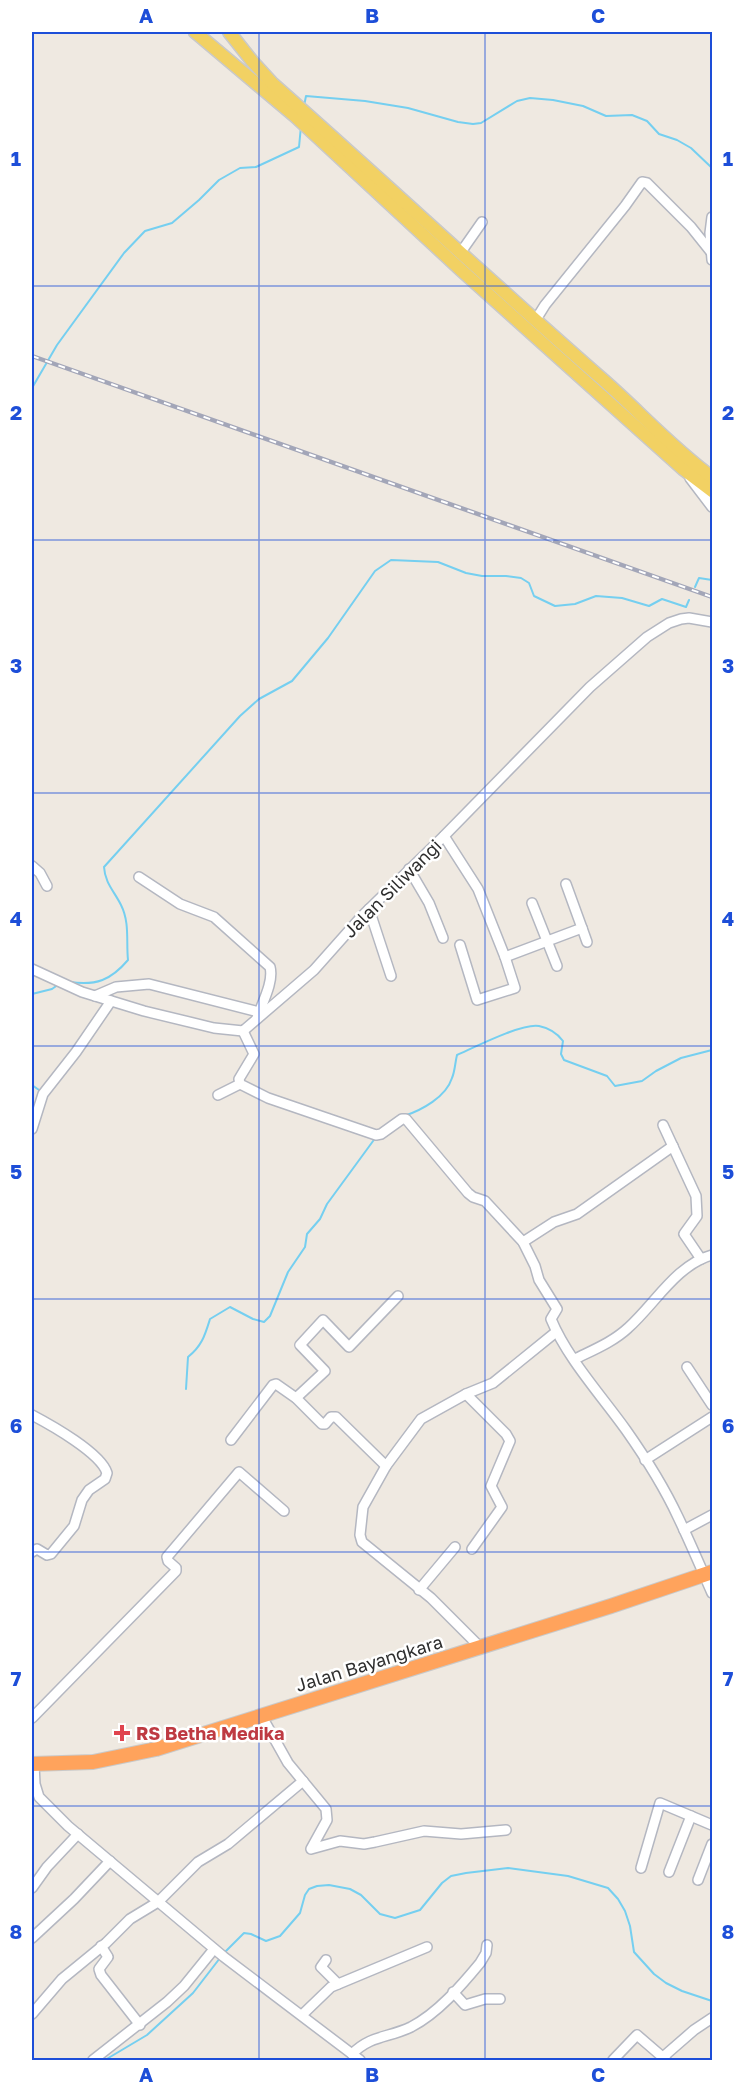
<svg xmlns="http://www.w3.org/2000/svg" width="744" height="2092" viewBox="0 0 744 2092" font-family="'Golos Text',sans-serif">
<style>
.lines{fill:none;stroke-linecap:round;stroke-linejoin:round}
.stream{stroke:#75cff0;stroke-width:2}
.minor-casing{stroke:#b4b7c1;stroke-width:12}
.major-casing{stroke:#c9c9c9;stroke-width:15}
.highway-casing{stroke:#c9c9c9;stroke-width:16}
.minor{stroke:#fff;stroke-width:9}
.major{stroke:#f2d163;stroke-width:12}
.highway{stroke:#ffa35c;stroke-width:14}
.rail-casing{stroke:#a3a6b8;stroke-width:4.5}
.rail{stroke:#fff;stroke-width:2;stroke-dasharray:7;stroke-linecap:butt}
.grid{fill:none;stroke:#1d4ed8;stroke-width:1.5;stroke-opacity:0.55}
.health-dot{fill:#e0444e;stroke:#fff;stroke-width:2}
.labels{text-anchor:middle;dominant-baseline:central;stroke-width:5;stroke-linejoin:round;paint-order:stroke}
.street-label{font-size:18px;fill:#2e2e2e;stroke:#fff}
.health-label{font-size:18px;font-weight:bold;fill:#be3a42;stroke:#fff;text-anchor:start}
.neatline{fill:none;stroke:#1d4ed8;stroke-width:2}
.grid-label{font-size:20px;text-anchor:middle;font-weight:bold;fill:#1d4ed8}
</style>
<rect width="100%" height="100%" fill="#efe9e1"/>
<g class="lines">
<g class="stream">
<polyline points="304,106 306,96 365,101 408,108 458,122 473,124 481,123 517,101 530,98 553,100 583,106 606,116 632,115 647,121 659,134 677,140 691,148 712,168"/>
<polyline points="32,388 57,345 124,253 145,231 172,223 199,200 219,180 240,168 256,167 299,147 301,126"/>
<polyline points="695,587 699,578 712,580"/>
<path d="M70,982C96,986 111,980 128,960C126,941 130,923 121,905C114,891 105,883 104,867L240,716L259,699L292,681L328,638L375,571L391,560L438,562L466,573L482,576H506L521,578L529,583L534,596L555,606L575,604L596,596L622,598L649,606L662,599L686,607L689,600"/>
<polyline points="32,994 52,989 59,984"/>
<polyline points="32,1085 39,1090 39,1094"/>
<path d="M404,1116C422,1110 446,1097 452,1078C455,1071 455,1063 457,1055C475,1047 522,1023 539,1026C549,1028 557,1033 563,1041L561,1054L564,1060L607,1076L615,1086L642,1081L656,1071L681,1058L712,1050"/>
<path d="M186,1389L188,1357C202,1346 205,1335 210,1319L230,1307L253,1319L264,1322L270,1316L288,1272L305,1247L307,1234L320,1219L327,1204L376,1137"/>
<polyline points="224,1953 244,1933 251,1934 266,1941 280,1936 300,1913 305,1895 309,1889 317,1886 329,1885 350,1889 361,1895 380,1914 395,1918 420,1910 442,1883 451,1876 466,1873 508,1868 568,1876 608,1888 618,1899 625,1911 630,1926 634,1952 654,1974 666,1983 682,1991 712,2001"/>
<polyline points="105,2060 147,2035 193,1993 220,1958"/>
</g>
<g class="minor-casing">
<g id="minor">
<polyline points="712,217 710,233 712,260"/>
<polyline points="461,252 482,222"/>
<polyline points="535,321 545,305 625,206 642,182 647,183 691,227 711,252"/>
<polyline points="690,478 712,507"/>
<polyline points="444,836 478,889 505,957 582,928 566,884"/>
<polyline points="32,866 40,873 47,886"/>
<polyline points="409,869 429,903 443,938"/>
<path d="M139,877L180,904L214,917L270,967C274,982 262,1003 257,1018"/>
<polyline points="532,903 557,966"/>
<polyline points="369,909 391,976"/>
<polyline points="582,928 587,942"/>
<polyline points="460,945 477,1000 515,988 505,957"/>
<polyline points="32,969 82,992 144,1011 214,1028 243,1031 314,970 362,916 444,836 590,687 647,637 669,623 681,619 689,618 712,622"/>
<polyline points="95,996 116,987 149,984 259,1012"/>
<path d="M243,1031L254,1054L239,1079L240,1084L268,1098L376,1135L381,1134L402,1119H406L468,1193L473,1197L485,1201L523,1242L535,1266L539,1280L557,1309L551,1319C567,1358 601,1395 626,1430C645,1457 664,1487 678,1517C690,1542 701,1568 712,1593"/>
<polyline points="218,1095 240,1084"/>
<polyline points="663,1125 696,1196 697,1216 684,1234 701,1259"/>
<polyline points="32,1129 43,1094 76,1052 111,1001"/>
<polyline points="523,1242 554,1222 577,1214 673,1146"/>
<path d="M575,1359C593,1350 613,1342 628,1328C655,1304 676,1265 712,1255"/>
<polyline points="687,1367 712,1405"/>
<polyline points="466,1394 506,1434 510,1441 491,1486 502,1507 472,1549"/>
<polyline points="296,1398 325,1371 300,1345 323,1320 349,1347 398,1296"/>
<path d="M32,1415C51,1425 101,1453 107,1473L105,1479L89,1490L82,1500L74,1526L51,1554L47,1555L37,1549L32,1552"/>
<polyline points="231,1440 273,1385 276,1384 296,1398 322,1424 325,1424 331,1417 336,1417 386,1466"/>
<polyline points="645,1460 712,1417"/>
<polyline points="684,1530 712,1515"/>
<polyline points="419,1590 455,1547"/>
<polyline points="480,1647 431,1598 362,1542 360,1535 363,1507 386,1466 421,1419 466,1394 493,1383 556,1332"/>
<polyline points="261,1715 288,1763 326,1809 327,1820 311,1849 340,1841 364,1844 375,1842 424,1831 461,1834 506,1830"/>
<polyline points="32,1718 176,1571 176,1568 168,1561 167,1557 239,1472 284,1511"/>
<polyline points="34,1764 35,1784 39,1797 68,1826 224,1957 360,2060"/>
<polyline points="641,1868 660,1803 712,1825"/>
<polyline points="669,1872 691,1816"/>
<polyline points="698,1880 712,1844"/>
<polyline points="32,1888 47,1867 78,1834"/>
<polyline points="32,1938 74,1899 110,1861"/>
<polyline points="101,1946 108,1957 99,1969 101,1975 140,2025"/>
<polyline points="326,1960 321,1967 338,1984"/>
<polyline points="453,1992 465,2005 485,1999 500,1999"/>
<polyline points="32,2014 62,1979 106,1943 130,1919 158,1902 198,1862 228,1844 303,1781"/>
<polyline points="302,2015 331,1987 427,1947"/>
<path d="M352,2054C371,2035 388,2038 411,2027C438,2013 461,1986 480,1963L486,1953L487,1945"/>
<polyline points="663,2057 694,2030 712,2018"/>
<polyline points="93,2060 167,2002 184,1986 214,1949"/>
<polyline points="613,2060 637,2035 666,2060"/>
</g>
</g>
<g class="major-casing">
<g id="major">
<polyline points="195,32 296,117 461,270 683,469 712,491"/>
<path d="M229,32L252,61L273,84C383,181 490,281 601,378C638,410 672,448 712,477"/>
</g>
</g>
<g class="highway-casing">
<polyline id="highway" points="32,1764 93,1762 156,1749 611,1606 712,1572"/>
</g>
<use href="#minor" class="minor"/>
<use href="#major" class="major"/>
<use href="#highway" class="highway"/>
<g class="rail-casing">
<polyline id="rail" points="32,356 712,597"/>
</g>
<use href="#rail" class="rail"/>
</g>
<path class="grid" d="M259,32V2060M485,32V2060M32,286H712M32,540H712M32,793H712M32,1046H712M32,1299H712M32,1552H712M32,1806H712"/>
<path class="health-dot" d="M119 1724h6v6h6v6h-6v6h-6v-6h-6v-6h6z"/>
<g class="labels">
<g class="street-label">
<text transform="translate(392 888) rotate(-45)">Jalan Siliwangi</text>
<text transform="translate(369 1663) rotate(-17)">Jalan Bayangkara</text>
</g>
<g class="health-label">
<text x="136" y="1733">RS Betha Medika</text>
</g>
</g>
<rect width="744" height="2092" fill="none" stroke="#ffffff" stroke-width="66"/>
<rect x="33" y="33" width="678" height="2026" class="neatline"/>
<g class="grid-label">
<text x="146" y="23">A</text>
<text x="372" y="23">B</text>
<text x="598" y="23">C</text>
<text x="16" y="166">1</text>
<text x="728" y="166">1</text>
<text x="16" y="420">2</text>
<text x="728" y="420">2</text>
<text x="16" y="673">3</text>
<text x="728" y="673">3</text>
<text x="16" y="926">4</text>
<text x="728" y="926">4</text>
<text x="16" y="1179">5</text>
<text x="728" y="1179">5</text>
<text x="16" y="1433">6</text>
<text x="728" y="1433">6</text>
<text x="16" y="1686">7</text>
<text x="728" y="1686">7</text>
<text x="16" y="1939">8</text>
<text x="728" y="1939">8</text>
<text x="146" y="2082">A</text>
<text x="372" y="2082">B</text>
<text x="598" y="2082">C</text>
</g>
</svg>
